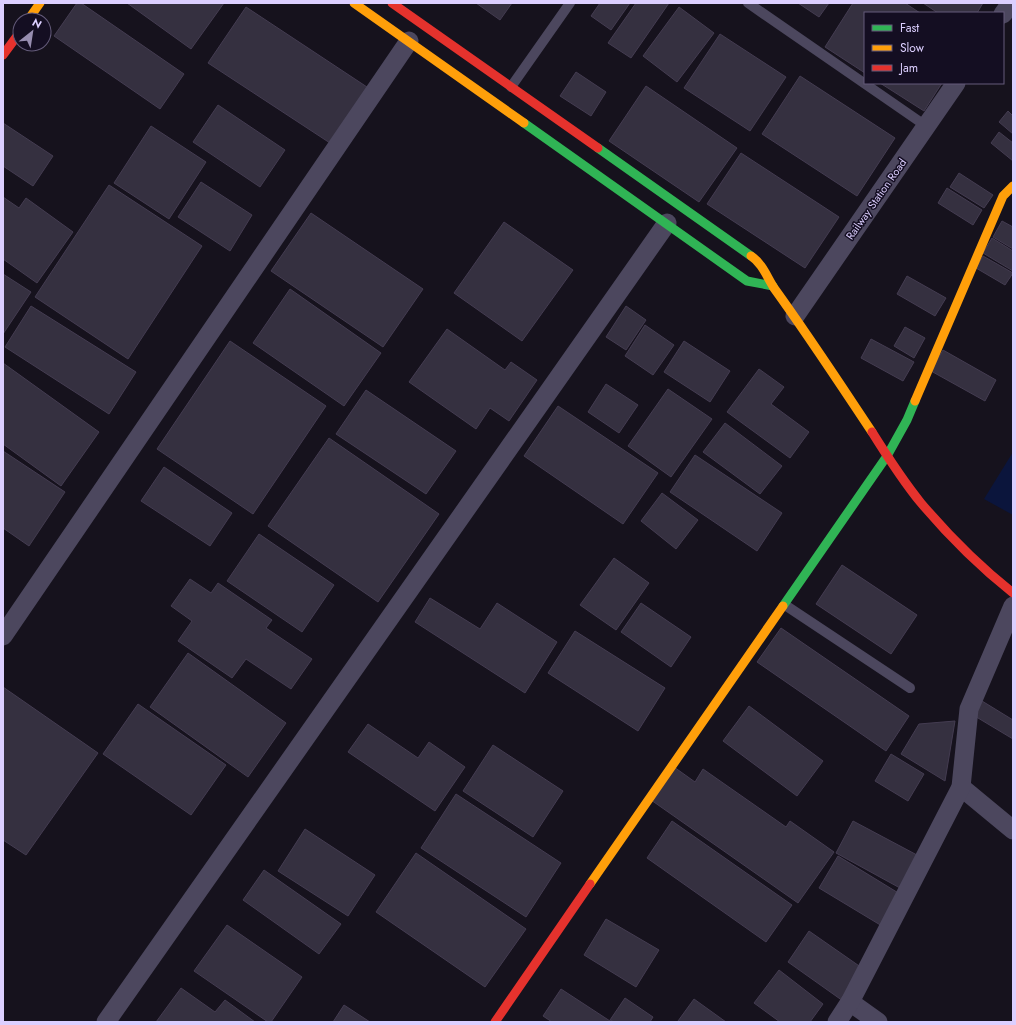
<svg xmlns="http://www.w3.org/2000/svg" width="1016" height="1025" viewBox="0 0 1016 1025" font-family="Jost,sans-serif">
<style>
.water{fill:#0b153c}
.building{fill:#353040;stroke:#443c51}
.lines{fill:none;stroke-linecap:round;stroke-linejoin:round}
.lane{stroke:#4c475e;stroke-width:10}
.street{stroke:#4c475e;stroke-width:19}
.fast{stroke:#30b455;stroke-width:9}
.slow{stroke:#ff9f0a;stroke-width:9}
.jam{stroke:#e5322d;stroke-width:9}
.labels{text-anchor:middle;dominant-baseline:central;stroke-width:3;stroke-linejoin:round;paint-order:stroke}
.street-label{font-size:11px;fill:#dccfff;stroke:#140e22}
</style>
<rect width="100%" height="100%" fill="#16121d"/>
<polygon class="water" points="1013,452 1013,515 984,499"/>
<g class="building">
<polygon points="77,3 81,3 184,74 160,109 54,36"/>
<polygon points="127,3 224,3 191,49"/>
<polygon points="476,3 512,3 500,20"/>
<polygon points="600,3 630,3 611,30 591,16"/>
<polygon points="636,3 669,3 631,58 608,43"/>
<polygon points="798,3 829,3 819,17"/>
<polygon points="853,3 905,3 920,13 865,13 865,73 825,47"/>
<polygon points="923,3 983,3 977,13 938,13"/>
<polygon points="246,7 367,87 330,143 208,63"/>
<polygon points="679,7 714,33 677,82 643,56"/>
<polygon points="720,34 786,77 750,131 684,88"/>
<polygon points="576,72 606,92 591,116 560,96"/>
<polygon points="800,76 895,138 857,196 762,134"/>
<polygon points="880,83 942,83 924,111"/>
<polygon points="646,86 737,148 699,202 609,141"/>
<polygon points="218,105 285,150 260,187 193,142"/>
<polygon points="1008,111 1013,116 1013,134 999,122"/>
<polygon points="3,123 53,156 33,186 3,166"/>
<polygon points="151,126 206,162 169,219 114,183"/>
<polygon points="999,132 1013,143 1013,161 991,143"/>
<polygon points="741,153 839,217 805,268 707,204"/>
<polygon points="959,173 993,195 984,208 950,187"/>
<polygon points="201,182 252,215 230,251 178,217"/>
<polygon points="109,185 202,246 128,359 35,297"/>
<polygon points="947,188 982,210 973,225 938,203"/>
<polygon points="3,197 19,208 26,198 73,232 37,283 3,259"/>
<polygon points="311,213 423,289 383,347 271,271"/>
<polygon points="1002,221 1013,227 1013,249 993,237"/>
<polygon points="504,222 573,270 522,341 454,293"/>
<polygon points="992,238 1013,251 1013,271 983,253"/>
<polygon points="983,256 1013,273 1005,285 976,268"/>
<polygon points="3,274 31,292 3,334"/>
<polygon points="907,276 946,298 935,316 897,294"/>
<polygon points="290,289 381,353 344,406 253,343"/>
<polygon points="31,306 136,372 109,414 5,347"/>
<polygon points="626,306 646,320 626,350 606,337"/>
<polygon points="645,325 674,345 653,375 625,356"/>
<polygon points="905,327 925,338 914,358 894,346"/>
<polygon points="447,329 505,370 511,362 537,380 509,421 490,408 476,429 409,382"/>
<polygon points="871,339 914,362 903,381 861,358"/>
<polygon points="230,341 326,406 253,514 157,449"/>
<polygon points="684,341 730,371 710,402 664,372"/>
<polygon points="943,350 996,380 985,401 931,371"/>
<polygon points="3,363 99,432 61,486 3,444"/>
<polygon points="759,369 784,387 771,404 809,432 790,458 727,412"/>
<polygon points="606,384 638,405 619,433 588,412"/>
<polygon points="668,389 712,419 671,477 628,446"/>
<polygon points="366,390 456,451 426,494 336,434"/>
<polygon points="558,406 658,473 623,524 524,456"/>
<polygon points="725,423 782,466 760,494 703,452"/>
<polygon points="329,438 439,514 378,602 268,526"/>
<polygon points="3,451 65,492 29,546 3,528"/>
<polygon points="695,455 782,513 757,551 670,492"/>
<polygon points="164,467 232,513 210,546 141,501"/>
<polygon points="662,493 698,520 676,549 641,521"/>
<polygon points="259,534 334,585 302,632 227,581"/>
<polygon points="614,558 649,583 616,630 580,605"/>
<polygon points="842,565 917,615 891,654 816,604"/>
<polygon points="190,579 211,593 218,583 272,620 266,628 312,659 291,689 246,659 232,678 178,641 192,621 171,606"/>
<polygon points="430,598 480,629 497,603 557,642 525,693 415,622"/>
<polygon points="641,603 691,637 671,667 621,632"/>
<polygon points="781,628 909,716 886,751 757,662"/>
<polygon points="575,631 665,688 638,731 548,673"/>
<polygon points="188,653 286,723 248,777 150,707"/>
<polygon points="3,687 98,753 26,855 3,840"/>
<polygon points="982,701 1013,720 1013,739 973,715"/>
<polygon points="138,704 226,765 191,815 103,754"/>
<polygon points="749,706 823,761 797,796 723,741"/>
<polygon points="955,721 945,781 901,754 919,724"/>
<polygon points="368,724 418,758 429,742 465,767 435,811 348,752"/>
<polygon points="493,745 563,791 533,837 463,791"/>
<polygon points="891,754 924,774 908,801 875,781"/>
<polygon points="674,767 695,782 703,769 786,827 790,821 834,852 798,903 651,800"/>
<polygon points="456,794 561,863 526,917 421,848"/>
<polygon points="672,821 792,905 766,942 647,858"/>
<polygon points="853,821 917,855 900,888 836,853"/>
<polygon points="305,829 375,875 348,916 278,871"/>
<polygon points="416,853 526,929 485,987 376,912"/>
<polygon points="838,856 900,894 882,926 819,888"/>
<polygon points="264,870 341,924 319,954 243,900"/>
<polygon points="606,919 659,950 636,987 584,955"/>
<polygon points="227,925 302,977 271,1022 268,1022 194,971"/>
<polygon points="809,931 865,970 843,1001 788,962"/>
<polygon points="779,970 823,1004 810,1022 780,1022 754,1003"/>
<polygon points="181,988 215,1012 225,1000 255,1022 156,1022"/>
<polygon points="561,989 610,1021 609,1022 552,1022 543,1016"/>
<polygon points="625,998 653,1017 650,1022 614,1022 610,1020"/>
<polygon points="694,999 726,1022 679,1022 678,1021"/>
<polygon points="344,1005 370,1022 333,1022"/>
</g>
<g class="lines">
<g class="lane">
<polyline points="748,3 926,126"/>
<polyline points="511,87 570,3"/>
<polyline points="785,605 910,688"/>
</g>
<g class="street">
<polyline points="1003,14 1011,3"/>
<polyline points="795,316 956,83"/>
<polyline points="3,636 409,41"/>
<polyline points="961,787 1013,830"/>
<polyline points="850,1002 878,1022"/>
<polyline points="106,1022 667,223"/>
<polyline points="837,1022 850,1002 961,787 969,709 1013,606"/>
</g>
<g class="fast">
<polyline points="524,123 747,281 773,286"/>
<polyline points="598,148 751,256"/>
<polyline points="783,606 887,456 907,420 915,401"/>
</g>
<g class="slow">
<polyline points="354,3 524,123"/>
<polyline points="28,20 40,3"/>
<path d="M751,256C762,263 767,277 774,288C808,335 840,384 872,432"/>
<polyline points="915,401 1003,196 1013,186"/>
<polyline points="590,884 783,606"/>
</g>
<g class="jam">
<polyline points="392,3 598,148"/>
<polyline points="3,55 20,32"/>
<path d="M872,432C887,456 903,481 921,503C949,536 979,566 1013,593"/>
<polyline points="495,1022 590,884"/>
</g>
</g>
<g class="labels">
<g class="street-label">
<text transform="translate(876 199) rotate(-55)">Railway Station Road</text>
</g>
</g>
<rect width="1016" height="1025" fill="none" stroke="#dccfff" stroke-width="8"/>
<rect x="864" y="12" width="140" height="72" fill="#140e22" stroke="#645b7a"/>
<rect x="872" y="25" width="20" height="6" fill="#30b455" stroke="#645b7a"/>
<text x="900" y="32" font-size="12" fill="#dccfff">Fast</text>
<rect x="872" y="45" width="20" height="6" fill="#ff9f0a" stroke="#645b7a"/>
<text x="900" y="52" font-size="12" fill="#dccfff">Slow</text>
<rect x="872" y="65" width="20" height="6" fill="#e5322d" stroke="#645b7a"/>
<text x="900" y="72" font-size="12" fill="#dccfff">Jam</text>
<g transform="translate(32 32) rotate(30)"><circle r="19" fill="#140e22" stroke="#645b7a"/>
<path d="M0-3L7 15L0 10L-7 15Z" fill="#978db0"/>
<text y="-6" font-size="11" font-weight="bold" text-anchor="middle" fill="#dccfff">N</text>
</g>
</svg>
